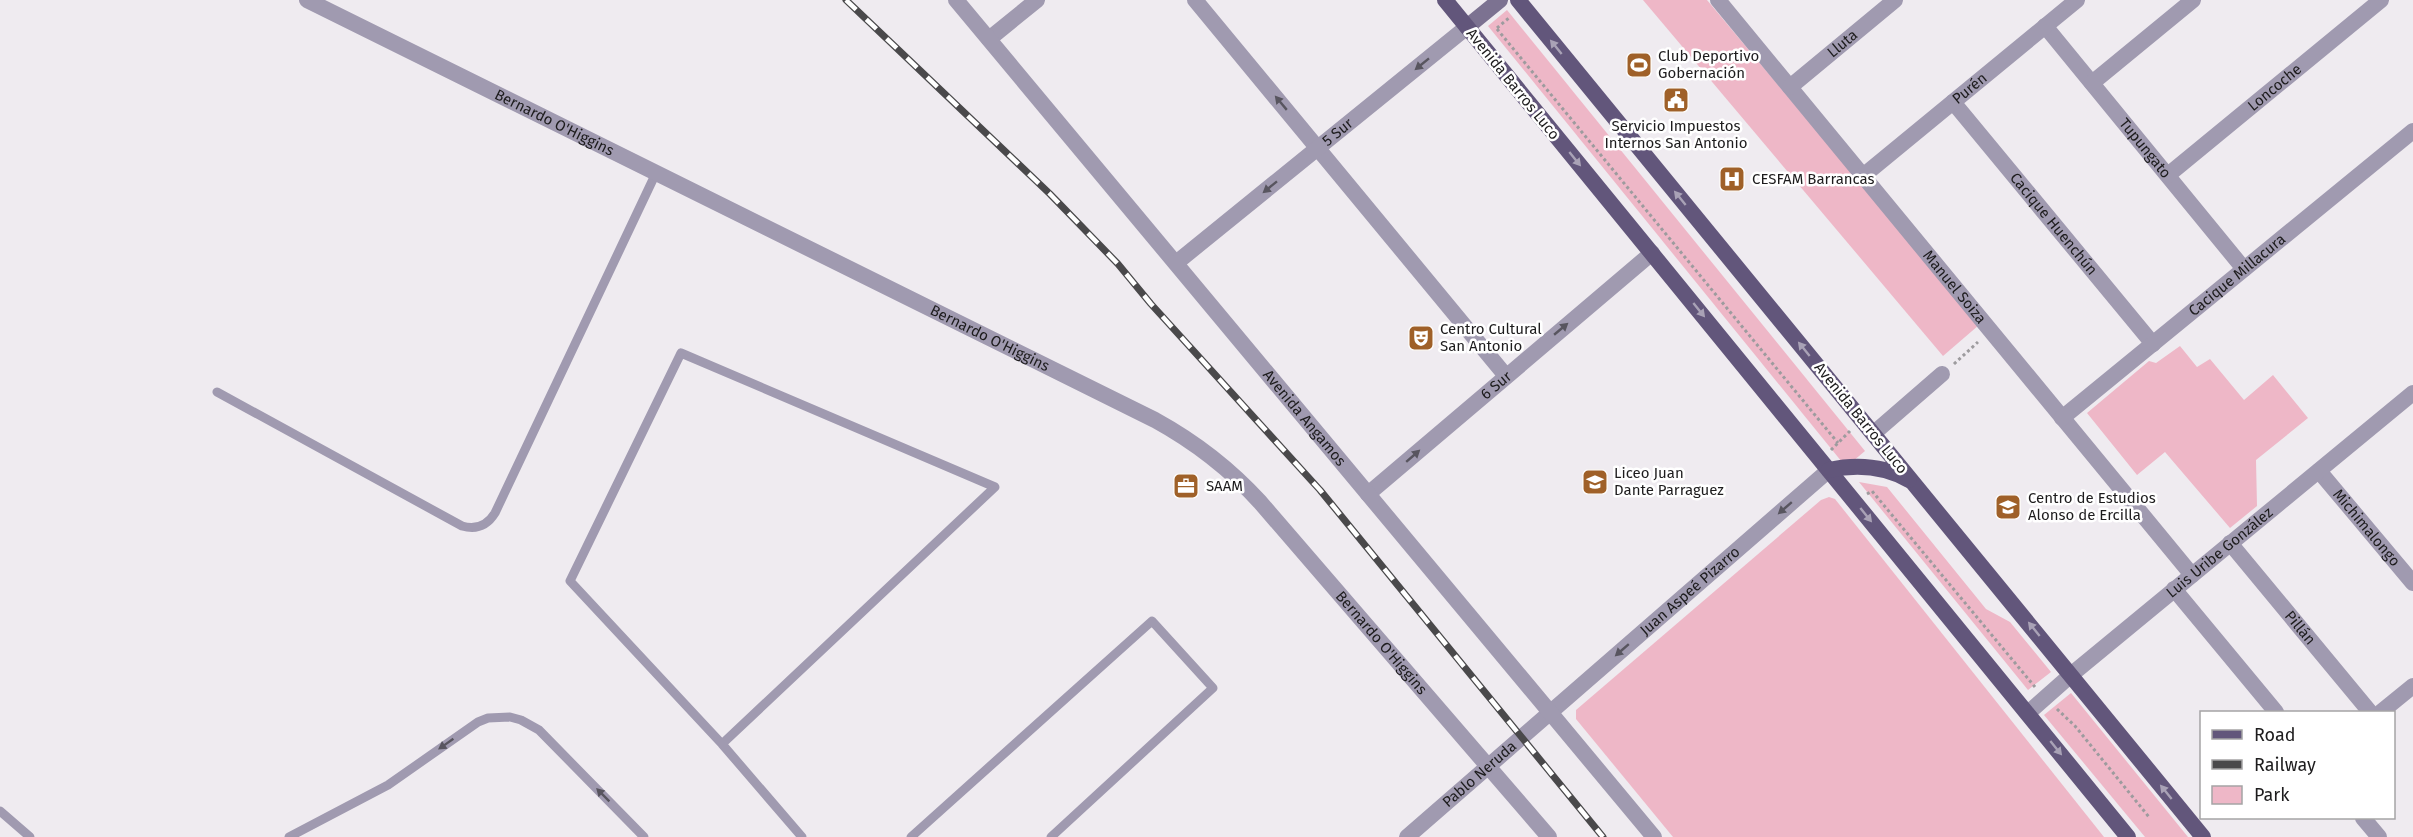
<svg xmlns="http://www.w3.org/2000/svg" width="2413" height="837" viewBox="0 0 2413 837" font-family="'Fira Sans',sans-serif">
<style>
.green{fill:#eeb7c7}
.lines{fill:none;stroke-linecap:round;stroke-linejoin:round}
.path{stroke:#9d9b9e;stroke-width:3;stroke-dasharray:3 3;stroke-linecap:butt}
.service{stroke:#a09ab0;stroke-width:9}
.minor{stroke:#a09ab0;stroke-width:16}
.tertiary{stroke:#a09ab0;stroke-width:16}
.secondary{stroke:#7c7291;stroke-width:16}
.primary{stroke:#62567b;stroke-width:16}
.rail-casing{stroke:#4a494b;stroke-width:7}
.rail{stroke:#fff;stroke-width:4.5;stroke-dasharray:14;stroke-linecap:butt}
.oneway{fill:#a9a2b6}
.oneway2{fill:#58555f}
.labels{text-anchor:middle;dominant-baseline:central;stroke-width:5;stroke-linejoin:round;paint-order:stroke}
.street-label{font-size:15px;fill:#1d1c1d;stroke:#fff}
.poi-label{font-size:15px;fill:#1d1c1d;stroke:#fff;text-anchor:start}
</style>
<rect width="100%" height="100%" fill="#efebf0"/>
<g class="green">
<polygon points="1643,0 1707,0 1979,325 1943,356"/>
<polygon points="1507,10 1865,451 1846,467 1488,26"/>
<polygon points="2180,346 2197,367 2210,359 2244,400 2273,375 2308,418 2256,460 2257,506 2230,528 2165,452 2137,475 2087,413 2149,361 2156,363"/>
<polygon points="1859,482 1887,487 1986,609 2010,622 2051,672 2028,690"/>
<polygon points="1829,497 1835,499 2104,837 1673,837 1576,719 1576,710 1821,500"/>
<polygon points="2071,693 2188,837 2145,837 2044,715"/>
</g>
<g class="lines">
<g class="path">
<polyline points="1497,28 1510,17"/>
<polyline points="1497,29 1838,443"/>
<polyline points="1954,364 1978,342"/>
<polyline points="1831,450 1850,431"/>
<polyline points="1867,494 1872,491 2035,687"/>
<polyline points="2057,709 2075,726 2149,817"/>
</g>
<g class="service">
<path d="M217,392L462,526C476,530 487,526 495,513L656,173"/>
<polyline points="722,744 995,487 681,353 570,581 722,744 802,837"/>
<polyline points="0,811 30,837"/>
<polyline points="289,837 388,785 478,722 488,718 510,717 521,720 539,730 644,837"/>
<polyline points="911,837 1152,621 1213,688 1051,837"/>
</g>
<g class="minor">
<path id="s1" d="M307,0L1155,420C1195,442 1229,468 1260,502L1549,837"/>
<polyline points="1195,0 1506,376"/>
<path id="s2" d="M1718,0L2192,575"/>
<path id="s3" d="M2045,26L2244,269"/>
<polyline points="989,39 1037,0"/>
<polyline points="2092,83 2193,0"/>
<path id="s4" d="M1790,87L1895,0"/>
<path id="s5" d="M1953,102L2153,344"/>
<path id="s6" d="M2168,175L2381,0"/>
<path id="s7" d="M1863,176L2077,0"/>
<path id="s8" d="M2062,418L2413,131"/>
<polyline points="1874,433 1942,374"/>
<path id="s9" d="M2319,471L2413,583"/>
<path id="s10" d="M1368,494L1652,253"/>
<path id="s11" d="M2230,543L2370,712"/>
<polyline points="2174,589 2276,712"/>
<polyline points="2381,712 2413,686"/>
<path id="s12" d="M2028,713L2072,674L2413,393"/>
<polyline points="2363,818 2379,837"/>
<path id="s13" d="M1407,837L1829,470"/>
</g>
<g class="tertiary">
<path id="s14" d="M956,0L1654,837"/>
<path id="s15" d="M1176,263L1467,27"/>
</g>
<polyline class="secondary" points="1467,27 1500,0"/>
<g class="primary">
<polyline points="1445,0 2128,837"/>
<polyline points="1518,0 2203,837"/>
<path d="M1829,470C1857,464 1884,466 1909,480"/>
</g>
<g class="rail-casing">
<polyline id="rail" points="846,0 1050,194 1118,264 1151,304 1320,490 1603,837"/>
</g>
<use href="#rail" class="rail"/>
</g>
<defs><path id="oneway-solid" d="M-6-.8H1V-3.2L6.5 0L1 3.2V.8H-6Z" transform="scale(1.5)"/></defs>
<g class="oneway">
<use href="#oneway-solid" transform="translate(1556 47) rotate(-129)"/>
<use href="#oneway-solid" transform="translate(1575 159) rotate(51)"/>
<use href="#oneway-solid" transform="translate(1680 198) rotate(-129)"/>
<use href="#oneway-solid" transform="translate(1699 310) rotate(51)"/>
<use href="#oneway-solid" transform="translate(1804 349) rotate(-129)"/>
<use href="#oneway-solid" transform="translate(1866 515) rotate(51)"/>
<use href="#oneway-solid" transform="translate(2034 629) rotate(-129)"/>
<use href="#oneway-solid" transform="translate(2056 748) rotate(51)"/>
<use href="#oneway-solid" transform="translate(2166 792) rotate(-129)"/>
</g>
<g class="oneway2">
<use href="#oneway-solid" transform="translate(1422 64) rotate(141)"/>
<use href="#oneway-solid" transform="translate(1281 103) rotate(-130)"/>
<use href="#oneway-solid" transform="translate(1270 187) rotate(141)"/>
<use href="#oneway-solid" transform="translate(1561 329) rotate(-40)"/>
<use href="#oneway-solid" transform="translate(1413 456) rotate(-41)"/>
<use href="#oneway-solid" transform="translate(1785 508) rotate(139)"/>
<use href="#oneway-solid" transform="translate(1622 650) rotate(139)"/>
<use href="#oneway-solid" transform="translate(446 744) rotate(145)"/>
<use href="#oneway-solid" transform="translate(603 795) rotate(-135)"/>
</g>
<defs>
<g id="stadium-square" transform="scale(1.35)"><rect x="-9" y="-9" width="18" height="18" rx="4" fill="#9f6028" stroke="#fff"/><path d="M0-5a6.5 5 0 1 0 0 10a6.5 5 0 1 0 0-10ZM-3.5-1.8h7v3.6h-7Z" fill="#fff"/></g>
<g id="civic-square" transform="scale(1.35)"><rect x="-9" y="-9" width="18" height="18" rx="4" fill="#9f6028" stroke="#fff"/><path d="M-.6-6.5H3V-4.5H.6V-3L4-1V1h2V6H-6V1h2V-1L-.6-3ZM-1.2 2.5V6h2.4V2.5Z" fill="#fff"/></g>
<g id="hospital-square" transform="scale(1.35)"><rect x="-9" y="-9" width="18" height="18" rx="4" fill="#9f6028" stroke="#fff"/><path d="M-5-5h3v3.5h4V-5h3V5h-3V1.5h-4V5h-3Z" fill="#fff"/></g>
<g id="theatre-square" transform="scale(1.35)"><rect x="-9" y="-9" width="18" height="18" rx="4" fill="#9f6028" stroke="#fff"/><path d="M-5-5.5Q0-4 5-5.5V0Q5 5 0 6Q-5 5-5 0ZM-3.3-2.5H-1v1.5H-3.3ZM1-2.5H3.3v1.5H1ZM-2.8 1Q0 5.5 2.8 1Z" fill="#fff"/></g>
<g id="school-square" transform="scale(1.35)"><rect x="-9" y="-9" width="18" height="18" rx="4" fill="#9f6028" stroke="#fff"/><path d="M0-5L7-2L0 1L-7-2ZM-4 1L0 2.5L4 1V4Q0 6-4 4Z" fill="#fff"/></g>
<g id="office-square" transform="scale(1.35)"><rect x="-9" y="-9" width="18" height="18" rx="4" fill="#9f6028" stroke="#fff"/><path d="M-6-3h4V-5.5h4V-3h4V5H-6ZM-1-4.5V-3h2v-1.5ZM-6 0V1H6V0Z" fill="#fff"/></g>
</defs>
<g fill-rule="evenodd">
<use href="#stadium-square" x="1639" y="65"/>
<use href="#civic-square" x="1676" y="100"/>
<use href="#hospital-square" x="1732" y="179"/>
<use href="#theatre-square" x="1421" y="338"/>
<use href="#school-square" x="1595" y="482"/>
<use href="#office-square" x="1186" y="486"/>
<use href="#school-square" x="2008" y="507"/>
</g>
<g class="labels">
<g class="street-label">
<text stroke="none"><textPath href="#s4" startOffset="68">Lluta</textPath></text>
<text transform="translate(1513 84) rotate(51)">Avenida Barros Luco</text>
<text stroke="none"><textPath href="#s7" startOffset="138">Purén</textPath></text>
<text stroke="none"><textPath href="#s6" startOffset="138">Loncoche</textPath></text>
<text stroke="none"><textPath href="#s1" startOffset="276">Bernardo O'Higgins</textPath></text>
<text stroke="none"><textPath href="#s15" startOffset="208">5 Sur</textPath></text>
<text stroke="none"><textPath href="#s3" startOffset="158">Tupungato</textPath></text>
<text stroke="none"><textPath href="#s5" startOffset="158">Cacique Huenchún</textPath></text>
<text stroke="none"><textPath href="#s8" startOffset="226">Cacique Millacura</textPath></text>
<text stroke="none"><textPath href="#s2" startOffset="372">Manuel Soiza</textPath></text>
<text stroke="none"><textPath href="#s1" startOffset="762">Bernardo O'Higgins</textPath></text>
<text stroke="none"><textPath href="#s10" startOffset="168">6 Sur</textPath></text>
<text stroke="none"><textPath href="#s14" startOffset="544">Avenida Angamos</textPath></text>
<text transform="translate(1861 418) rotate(51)">Avenida Barros Luco</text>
<text stroke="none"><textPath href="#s9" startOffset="74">Michimalongo</textPath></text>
<text stroke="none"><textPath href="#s12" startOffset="250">Luis Uribe González</textPath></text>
<text stroke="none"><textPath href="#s13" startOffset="375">Juan Aspeé Pizarro</textPath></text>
<text stroke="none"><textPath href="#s11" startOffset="110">Pillán</textPath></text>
<text stroke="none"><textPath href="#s1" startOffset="1266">Bernardo O'Higgins</textPath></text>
<text stroke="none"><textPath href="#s13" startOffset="96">Pablo Neruda</textPath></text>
</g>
<g class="poi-label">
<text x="1658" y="56">Club Deportivo<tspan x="1658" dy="17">Gobernación</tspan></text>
<text x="1676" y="126" text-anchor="middle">Servicio Impuestos<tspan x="1676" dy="17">Internos San Antonio</tspan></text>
<text x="1752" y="179">CESFAM Barrancas</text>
<text x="1440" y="329">Centro Cultural<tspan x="1440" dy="17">San Antonio</tspan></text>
<text x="1614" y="473">Liceo Juan<tspan x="1614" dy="17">Dante Parraguez</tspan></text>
<text x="1206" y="486">SAAM</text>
<text x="2028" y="498">Centro de Estudios<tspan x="2028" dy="17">Alonso de Ercilla</tspan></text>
</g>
</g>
<rect x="2200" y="711" width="195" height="108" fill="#ffffff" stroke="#a5a4a5" stroke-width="1.5"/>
<rect x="2212" y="730" width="30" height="9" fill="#62567b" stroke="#a5a4a5" stroke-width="1.5"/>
<text x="2254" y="741" font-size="18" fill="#1d1c1d">Road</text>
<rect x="2212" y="760" width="30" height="9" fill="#4a494b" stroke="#a5a4a5" stroke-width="1.5"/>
<text x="2254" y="771" font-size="18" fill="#1d1c1d">Railway</text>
<rect x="2212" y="786" width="30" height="18" fill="#eeb7c7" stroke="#a5a4a5" stroke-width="1.5"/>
<text x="2254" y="801" font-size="18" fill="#1d1c1d">Park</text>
</svg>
